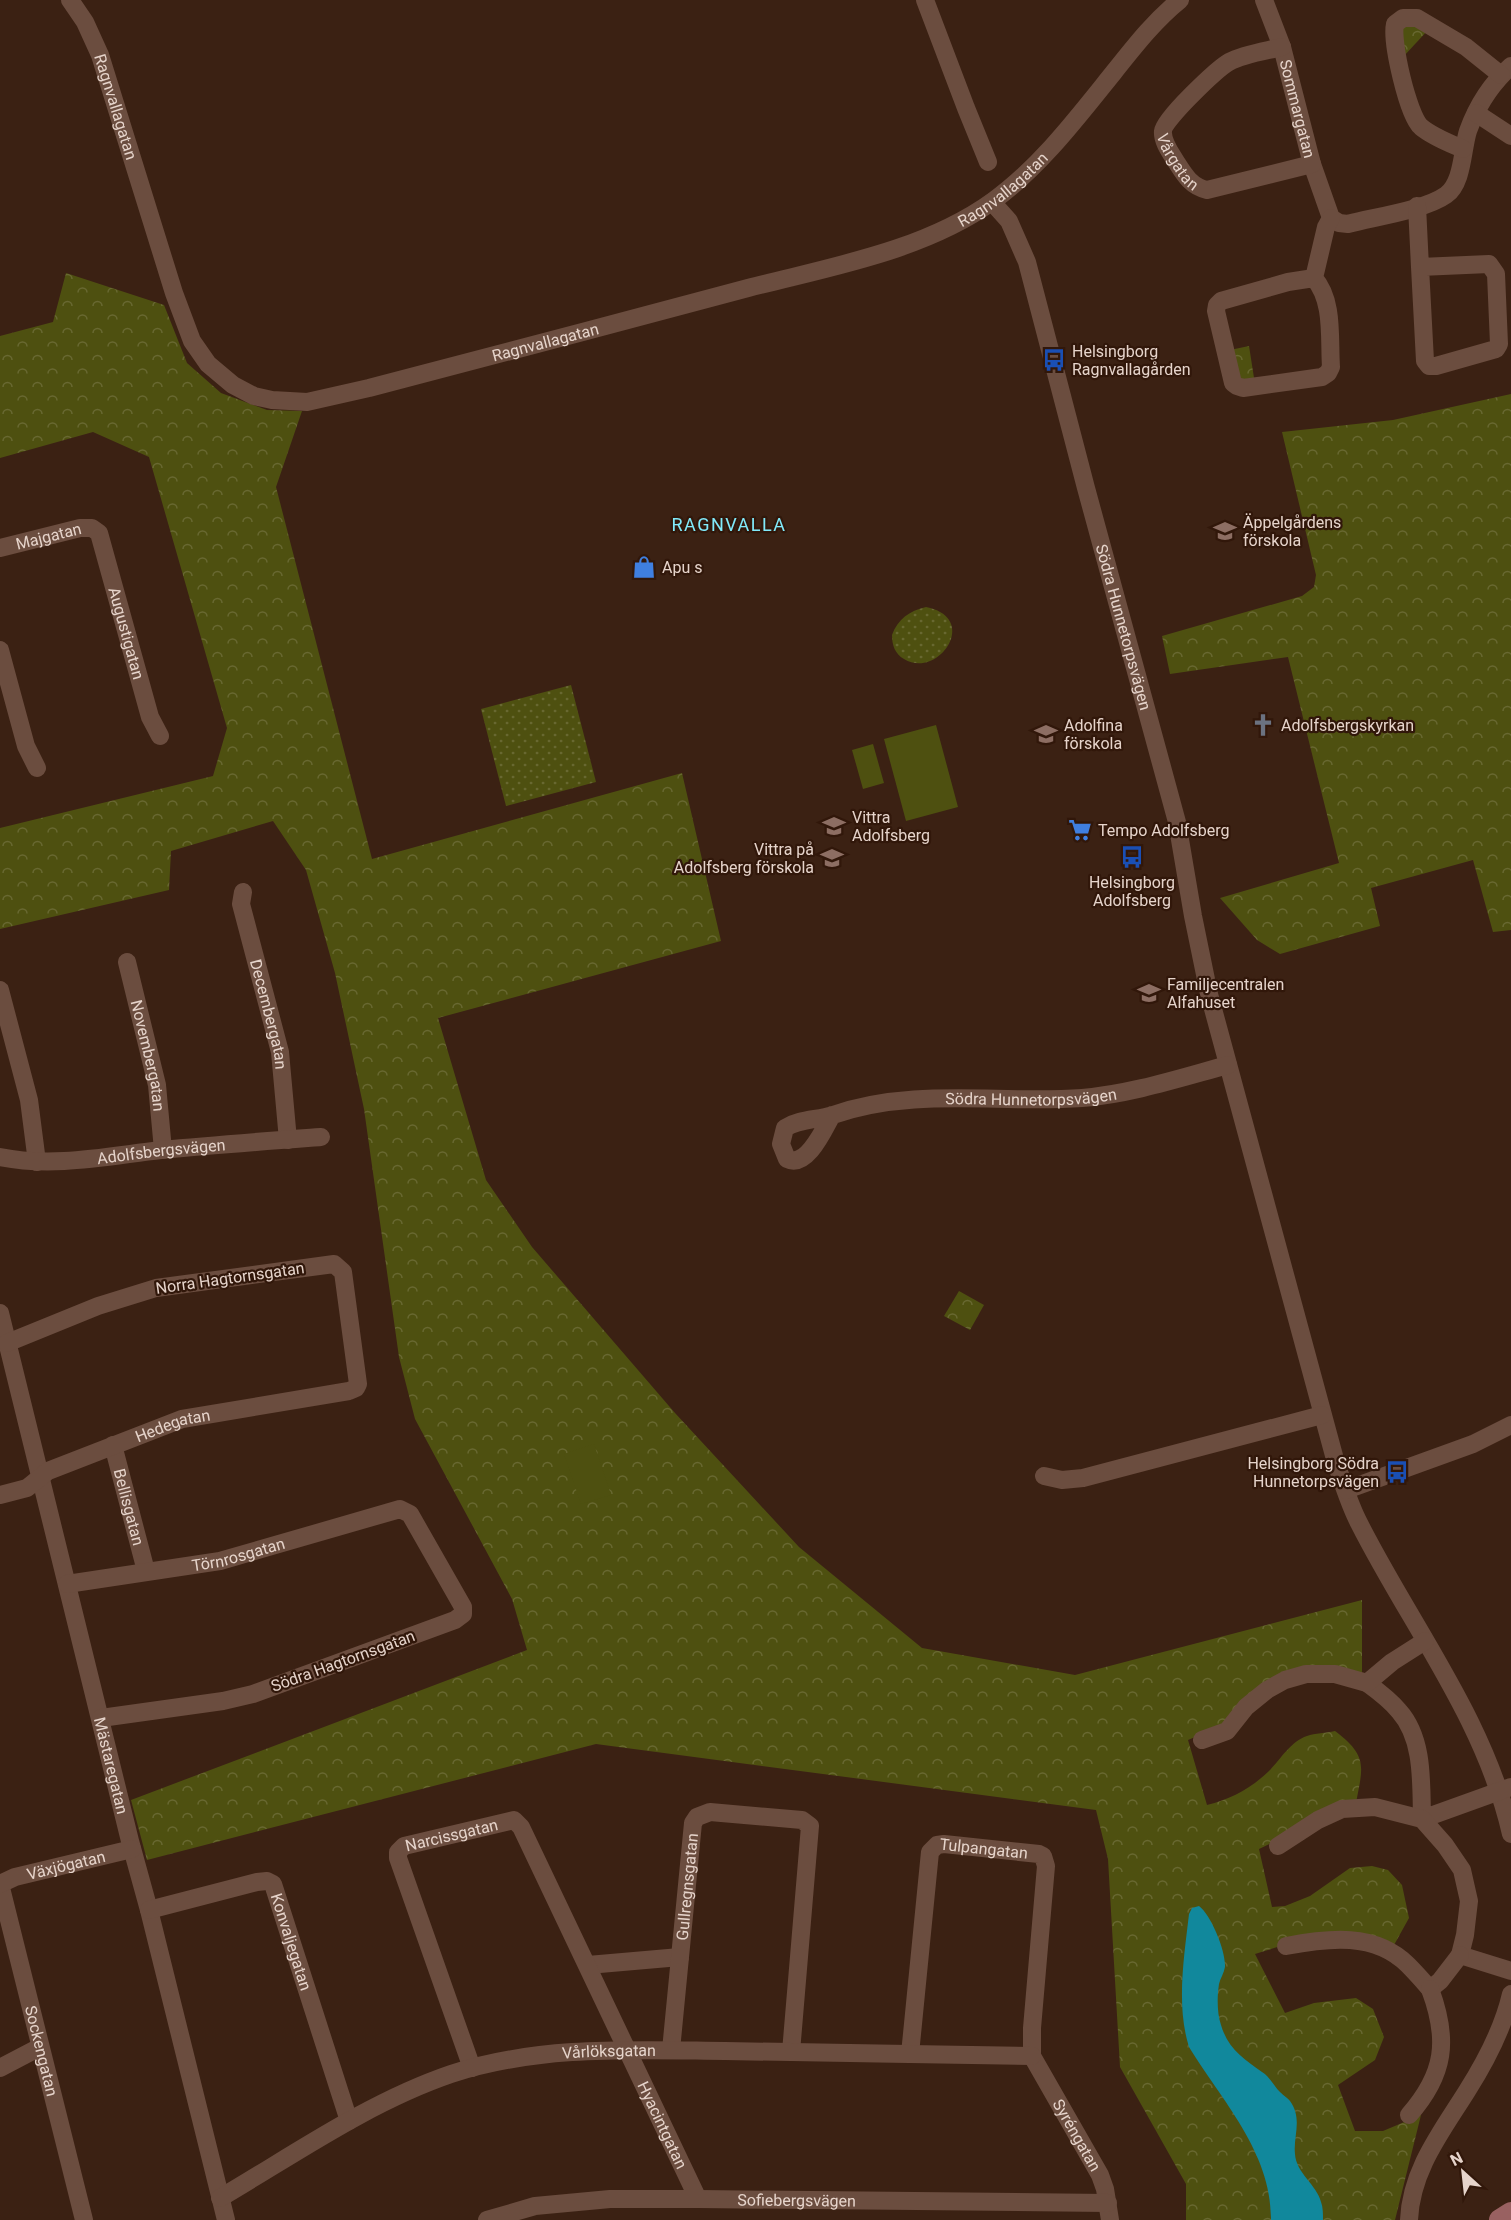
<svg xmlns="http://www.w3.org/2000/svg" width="1511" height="2220" viewBox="0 0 1511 2220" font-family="Roboto,sans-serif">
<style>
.park{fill:url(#park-crowns)}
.garden{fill:url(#garden-dots)}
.pitch{fill:#4e5010}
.water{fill:#11889c}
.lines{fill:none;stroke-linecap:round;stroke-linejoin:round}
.minor{stroke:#6b4d3f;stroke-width:18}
.major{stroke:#996161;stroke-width:22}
.labels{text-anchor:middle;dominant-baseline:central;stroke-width:4.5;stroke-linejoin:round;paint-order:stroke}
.street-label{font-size:16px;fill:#e6d4cb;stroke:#31170a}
.poi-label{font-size:16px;fill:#e6d4cb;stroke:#31170a;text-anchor:start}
.neighbourhood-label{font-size:18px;letter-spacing:1.5px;fill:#81eafa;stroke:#31170a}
</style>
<defs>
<pattern id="park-crowns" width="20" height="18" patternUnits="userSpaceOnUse" patternTransform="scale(1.5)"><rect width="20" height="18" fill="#4e5010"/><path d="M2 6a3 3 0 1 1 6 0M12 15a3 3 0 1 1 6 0" fill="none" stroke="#686831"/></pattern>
<pattern id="garden-dots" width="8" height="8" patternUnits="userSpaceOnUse" patternTransform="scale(1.5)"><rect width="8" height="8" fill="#4e5010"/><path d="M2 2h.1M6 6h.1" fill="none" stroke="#686831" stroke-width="1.8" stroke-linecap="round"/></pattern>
</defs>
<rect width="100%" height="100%" fill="#3b2113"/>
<g class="park">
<polygon points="1406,24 1429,29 1403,57 1399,31"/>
<path d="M66,273L164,305L187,363L221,393L267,410L302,411L276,487L372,859L682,773L721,941L438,1018L486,1180L532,1247L675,1413L799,1547L922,1648L1075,1675L1362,1600V1675L1299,1670L1221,1726L1188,1740L1207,1805C1231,1799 1250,1789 1269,1771C1280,1760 1291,1741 1307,1736C1315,1733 1326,1733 1335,1731C1368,1756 1363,1766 1356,1803L1259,1849L1272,1907L1285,1906L1310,1896L1350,1868L1372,1866L1388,1870L1402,1885L1409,1918L1394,1945L1303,1939L1255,1954L1285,2013L1314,2003L1356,1998L1373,2009L1384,2037L1375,2060L1338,2085L1355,2131H1383L1421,2115L1395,2220H1186V2184L1120,2067L1108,1859L1096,1810L596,1744L147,1860L131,1800L527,1650L512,1599L415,1419L399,1357L364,1109L335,973L306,870L273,821L171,851L169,890L0,929V828L213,776L227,728L149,457L93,432L0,458V336L53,322Z"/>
<polygon points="1249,346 1254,378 1240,380 1230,350"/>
<polygon points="1511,394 1511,930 1493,932 1473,860 1371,888 1380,926 1280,954 1257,940 1220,898 1339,863 1288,657 1170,674 1162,636 1302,596 1314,587 1316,575 1282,432 1393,420"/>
<polygon points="959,1291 984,1305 970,1330 944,1316"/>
</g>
<g class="garden">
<path d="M926,607C981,618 938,680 904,659C895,654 892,645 892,635C898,619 909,611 926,607Z"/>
<polygon points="571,685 596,782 506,806 481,709"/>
</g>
<g class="pitch">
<polygon points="936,725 958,807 906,821 884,739"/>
<polygon points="873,744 884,783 863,789 852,750"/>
<polygon points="594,1444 611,1495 581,1504 564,1454"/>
</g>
<path class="water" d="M1199,1906C1211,1915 1226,1951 1225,1967C1224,1973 1220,1979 1219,1984C1217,1997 1217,2013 1221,2025C1228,2049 1244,2059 1262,2072C1270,2077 1274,2086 1280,2092C1284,2096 1288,2098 1290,2101C1303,2119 1293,2136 1295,2154C1296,2173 1317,2185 1321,2202C1323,2207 1323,2214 1323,2220H1271C1272,2153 1222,2101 1189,2047C1176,2006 1184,1957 1189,1914L1192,1908Z"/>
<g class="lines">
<g class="minor">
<path id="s1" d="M70,0L85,22L100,55L174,293L192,341L208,364L233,385L254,396L272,400L307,402L369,388C495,355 622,322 748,288C829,267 924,251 993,201C1040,167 1077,118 1114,72C1134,47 1154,21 1180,0"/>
<polyline points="925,0 966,108 988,162"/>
<path id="s2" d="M1264,0L1282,47L1312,164L1331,218L1339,223L1348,224C1374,217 1425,210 1446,195C1463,183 1462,150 1468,131C1477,106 1492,83 1511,66"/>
<path id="s3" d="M1282,47C1266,51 1244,54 1229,62C1217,69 1164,119 1163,131C1162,141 1170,152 1175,160C1184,174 1190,186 1207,190L1312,164"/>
<polyline points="1476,113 1511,136"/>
<path d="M1463,149C1449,143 1433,137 1421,127C1408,115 1391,42 1395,24L1403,18H1417L1466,47L1501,75"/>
<path id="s4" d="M992,202L1009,221L1027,262L1086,488L1177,822L1193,916L1209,994L1336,1463C1343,1483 1349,1504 1359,1523C1411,1626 1485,1719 1511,1834"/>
<polyline points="1417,206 1420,267 1489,264 1496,274 1499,344 1496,349 1436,366 1429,366 1425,361 1420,267"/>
<path d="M1314,278C1334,301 1329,338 1331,367L1328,373L1322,377L1243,388L1237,386L1233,383L1216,311L1217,305L1221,301L1288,282L1314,278L1326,227L1331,218"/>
<path id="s5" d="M0,548L80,528H92L99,533L150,717L160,736"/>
<polyline points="0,650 26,746 37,768"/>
<path id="s6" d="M243,892L241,904L280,1052L288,1140"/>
<path id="s7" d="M127,962L157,1085L163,1150"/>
<polyline points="0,990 29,1100 37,1162"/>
<path id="s8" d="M832,1115C824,1129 807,1169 787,1159L781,1144L785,1128C799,1119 818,1120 833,1115C913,1087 999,1104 1082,1098C1131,1094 1180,1078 1228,1065"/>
<path id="s9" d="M0,1157C53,1168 108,1156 161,1150C214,1145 268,1141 321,1137"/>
<path id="s10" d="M0,1313L130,1841L149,1910L226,2220"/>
<path id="s11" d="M113,1445L146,1571"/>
<polyline points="1044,1476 1062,1480 1083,1478 1322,1415"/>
<polyline points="1346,1490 1473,1444 1511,1425"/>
<path id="s12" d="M0,1495L27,1488L48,1471L182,1419L349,1391L356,1388L358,1384L343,1272L334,1264L156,1288L98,1306L7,1343"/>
<path id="s13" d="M67,1584L220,1561L400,1509L410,1514L463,1607V1614L455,1620L253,1694L223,1701L101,1718"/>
<path d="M1367,1683C1378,1691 1390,1700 1399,1711C1424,1739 1421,1783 1422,1819L1511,1787"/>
<polyline points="1202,1740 1227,1731 1246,1707 1267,1690 1285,1680 1306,1674 1335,1674 1367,1683 1392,1662 1425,1641"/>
<polyline points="1278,1846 1318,1820 1342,1809 1375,1807 1422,1819 1445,1845 1462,1870 1469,1901 1465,1935 1460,1955 1511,1971"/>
<path id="s14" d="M0,1884L84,2220"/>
<path id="s15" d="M0,1884L15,1877L132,1849"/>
<path id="s16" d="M149,1910L257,1882L267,1881L273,1884L349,2121"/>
<path d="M1286,1946C1328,1938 1375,1932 1408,1965C1416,1973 1423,1981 1430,1989L1440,1981L1460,1955"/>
<polyline points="588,1965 680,1957"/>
<path id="s17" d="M671,2050L693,1823L697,1817L710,1812L802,1820L810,1826L791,2052"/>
<path id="s18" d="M910,2054L930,1852L937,1845L944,1844L1039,1854L1043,1856L1046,1866L1032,2028V2056L1100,2175L1105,2189L1110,2220"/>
<polyline points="0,2068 40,2047"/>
<path id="s19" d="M472,2068L398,1858V1852L404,1846L514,1820L521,1827L698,2199"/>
<path d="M1409,2115C1445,2074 1449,2040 1430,1989"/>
<path id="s20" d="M220,2198C295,2154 369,2102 451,2074C539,2045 633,2050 725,2051C827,2052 930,2055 1032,2056"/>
<path id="s21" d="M487,2220L535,2206L610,2199H698L1108,2203"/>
<path d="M1409,2220C1411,2170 1442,2131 1467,2091C1486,2061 1503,2029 1511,1994"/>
</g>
<polyline class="major" points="1500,2220 1511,2213"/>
</g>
<defs>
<g id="bus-bare" transform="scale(1.8)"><path d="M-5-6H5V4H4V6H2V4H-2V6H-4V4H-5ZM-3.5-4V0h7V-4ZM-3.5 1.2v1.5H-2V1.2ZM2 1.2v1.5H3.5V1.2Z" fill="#1a4fb4" stroke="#31170a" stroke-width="2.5" paint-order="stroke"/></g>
<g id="school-bare" transform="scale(1.8)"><path d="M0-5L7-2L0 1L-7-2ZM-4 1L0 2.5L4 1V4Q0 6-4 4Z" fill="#8d6e63" stroke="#31170a" stroke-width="2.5" paint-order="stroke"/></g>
<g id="shop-bare" transform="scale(1.8)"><path d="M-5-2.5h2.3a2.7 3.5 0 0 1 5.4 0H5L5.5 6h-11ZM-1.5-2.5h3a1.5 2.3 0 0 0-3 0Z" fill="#3f7fe0" stroke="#31170a" stroke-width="2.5" paint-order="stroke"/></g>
<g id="church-bare" transform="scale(1.8)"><path d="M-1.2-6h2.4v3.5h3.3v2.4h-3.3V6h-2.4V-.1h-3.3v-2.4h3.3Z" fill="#6b7280" stroke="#31170a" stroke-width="2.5" paint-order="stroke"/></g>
<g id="supermarket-bare" transform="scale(1.8)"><path d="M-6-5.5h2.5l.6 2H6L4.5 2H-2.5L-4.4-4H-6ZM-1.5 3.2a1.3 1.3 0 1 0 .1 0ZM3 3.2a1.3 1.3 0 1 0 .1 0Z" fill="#3f7fe0" stroke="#31170a" stroke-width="2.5" paint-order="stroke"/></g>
</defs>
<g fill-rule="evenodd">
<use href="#bus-bare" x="1054" y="360"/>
<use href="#school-bare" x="1225" y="531"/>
<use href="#shop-bare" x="644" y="567"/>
<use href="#church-bare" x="1263" y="725"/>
<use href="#school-bare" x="1046" y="734"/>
<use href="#school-bare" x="834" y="826"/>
<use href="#supermarket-bare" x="1080" y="830"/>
<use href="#bus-bare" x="1132" y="857"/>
<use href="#school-bare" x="832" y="858"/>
<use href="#school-bare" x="1149" y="993"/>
<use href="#bus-bare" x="1397" y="1472"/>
</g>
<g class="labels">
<g class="street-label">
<text stroke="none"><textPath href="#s1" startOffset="117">Ragnvallagatan</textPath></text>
<text stroke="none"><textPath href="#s2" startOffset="114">Sommargatan</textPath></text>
<text stroke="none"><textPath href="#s3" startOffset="186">Vårgatan</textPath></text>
<text stroke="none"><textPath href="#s1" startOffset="1233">Ragnvallagatan</textPath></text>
<text stroke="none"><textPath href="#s1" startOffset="747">Ragnvallagatan</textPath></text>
<text stroke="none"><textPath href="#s5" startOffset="50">Majgatan</textPath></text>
<text stroke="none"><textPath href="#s4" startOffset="448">Södra Hunnetorpsvägen</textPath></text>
<text stroke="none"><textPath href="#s5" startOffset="207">Augustigatan</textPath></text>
<text stroke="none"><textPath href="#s6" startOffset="126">Decembergatan</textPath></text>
<text stroke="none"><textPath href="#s7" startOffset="96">Novembergatan</textPath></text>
<text stroke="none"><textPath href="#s8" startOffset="351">Södra Hunnetorpsvägen</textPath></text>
<text stroke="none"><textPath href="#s9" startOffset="162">Adolfsbergsvägen</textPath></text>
<text transform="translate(230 1278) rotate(-8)">Norra Hagtornsgatan</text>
<text stroke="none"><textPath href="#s12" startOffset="188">Hedegatan</textPath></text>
<text stroke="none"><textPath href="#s11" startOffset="64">Bellisgatan</textPath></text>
<text stroke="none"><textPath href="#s13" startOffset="174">Törnrosgatan</textPath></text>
<text transform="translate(343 1661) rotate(-20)">Södra Hagtornsgatan</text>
<text stroke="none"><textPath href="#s10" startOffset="466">Mästaregatan</textPath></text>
<text stroke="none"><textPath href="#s19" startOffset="286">Narcissgatan</textPath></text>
<text stroke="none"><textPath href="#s18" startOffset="260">Tulpangatan</textPath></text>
<text stroke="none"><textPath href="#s15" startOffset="69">Växjögatan</textPath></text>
<text stroke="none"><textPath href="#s17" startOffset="164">Gullregnsgatan</textPath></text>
<text stroke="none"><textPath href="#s16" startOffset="189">Konvaljegatan</textPath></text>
<text stroke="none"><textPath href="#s14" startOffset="172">Sockengatan</textPath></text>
<text stroke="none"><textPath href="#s20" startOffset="423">Vårlöksgatan</textPath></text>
<text stroke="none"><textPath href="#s19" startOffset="690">Hyacintgatan</textPath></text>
<text stroke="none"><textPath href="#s18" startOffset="612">Syréngatan</textPath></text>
<text stroke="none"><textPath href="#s21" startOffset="312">Sofiebergsvägen</textPath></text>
</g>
<g class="poi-label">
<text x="1072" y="351">Helsingborg<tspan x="1072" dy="18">Ragnvallagården</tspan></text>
<text x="1243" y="522">Äppelgårdens<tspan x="1243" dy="18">förskola</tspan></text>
<text x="662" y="567">Apu s</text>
<text x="1064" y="725">Adolfina<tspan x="1064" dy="18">förskola</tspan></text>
<text x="1281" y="725">Adolfsbergskyrkan</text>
<text x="852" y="817">Vittra<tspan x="852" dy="18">Adolfsberg</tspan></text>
<text x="1098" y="830">Tempo Adolfsberg</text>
<text x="814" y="849" text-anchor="end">Vittra på<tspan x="814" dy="18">Adolfsberg förskola</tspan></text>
<text x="1132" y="882" text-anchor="middle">Helsingborg<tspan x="1132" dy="18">Adolfsberg</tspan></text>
<text x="1167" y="984">Familjecentralen<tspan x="1167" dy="18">Alfahuset</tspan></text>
<text x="1379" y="1463" text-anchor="end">Helsingborg Södra<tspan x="1379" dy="18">Hunnetorpsvägen</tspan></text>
</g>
<g class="neighbourhood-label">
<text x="729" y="524">RAGNVALLA</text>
</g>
</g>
<g transform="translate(1463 2172) rotate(333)" stroke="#31170a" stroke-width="4.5" paint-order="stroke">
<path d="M0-4.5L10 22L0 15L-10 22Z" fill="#e6d4cb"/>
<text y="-9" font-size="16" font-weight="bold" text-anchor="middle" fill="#e6d4cb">N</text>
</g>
</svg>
